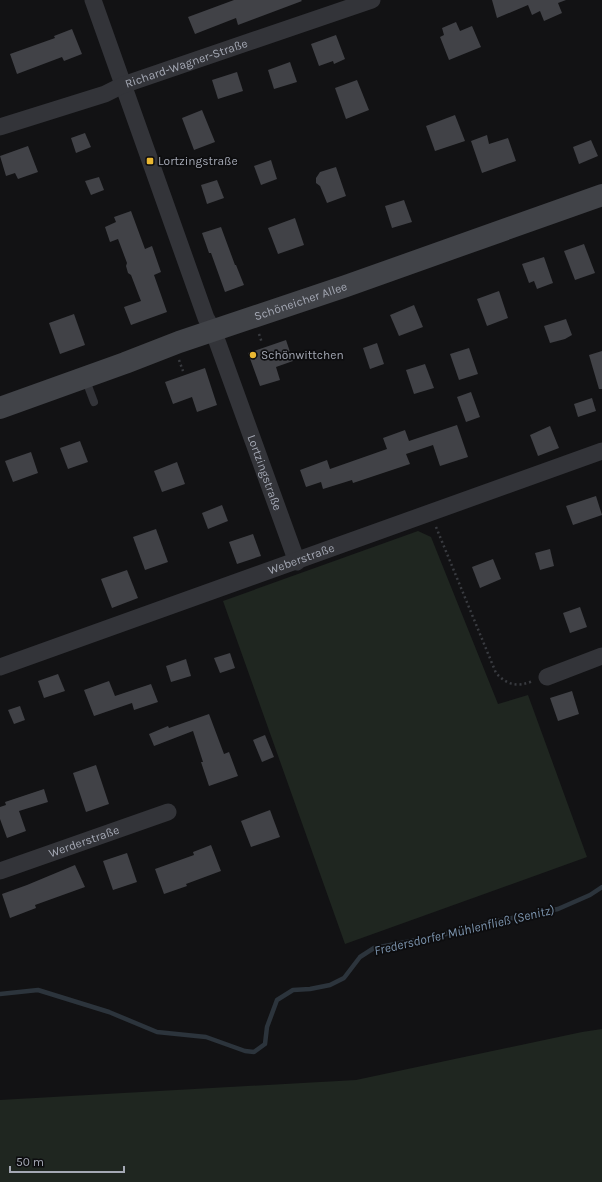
<svg xmlns="http://www.w3.org/2000/svg" width="602" height="1182" viewBox="0 0 602 1182" font-family="Karla,sans-serif">
<style>
.green{fill:#1f2620}
.lines{fill:none;stroke-linecap:round;stroke-linejoin:round}
.stream{stroke:#2c343c;stroke-width:4.5}
.building{fill:#414247}
.path{stroke:#393b40;stroke-width:2.5;stroke-dasharray:2 3;stroke-linecap:butt}
.lane{stroke:#333439;stroke-width:8}
.street{stroke:#333439;stroke-width:17}
.secondary{stroke:#414348;stroke-width:22}
.poi-dot{fill:#ebb832;stroke:#0d0d0f;stroke-width:1.5}
.labels{text-anchor:middle;dominant-baseline:central;stroke-width:3.5;stroke-linejoin:round;paint-order:stroke}
.street-label{font-size:12px;fill:#a4a8b4;stroke:#0d0d0f}
.poi-label{font-size:12px;fill:#a4a8b4;stroke:#0d0d0f;text-anchor:start}
.water-label{font-size:13px;font-style:italic;fill:#7c94ae;stroke:#0d0d0f}
</style>
<rect width="100%" height="100%" fill="#121214"/>
<g class="green">
<polygon points="418,531 431,537 498,704 528,695 587,857 345,944 223,601"/>
<polygon points="602,1029 602,1182 0,1182 0,1100 356,1080 582,1032"/>
</g>
<g class="lines">
<polyline class="stream" points="0,994 38,990 109,1012 157,1032 206,1037 245,1051 254,1052 265,1044 267,1027 277,1000 293,990 310,989 330,985 344,978 360,957 374,948 438,936 492,922 558,909 590,895 602,887"/>
</g>
<g class="building">
<polygon points="234,0 301,0 302,1 238,25 236,18 195,34 188,17"/>
<polygon points="492,0 566,0 558,3 562,13 544,21 540,11 532,15 528,5 497,18"/>
<polygon points="456,22 460,31 472,26 481,47 449,60 440,37 444,35 442,28"/>
<polygon points="72,29 82,54 64,61 62,57 17,74 10,54 55,38 54,36"/>
<polygon points="336,35 345,59 334,64 333,61 319,66 311,44"/>
<polygon points="290,62 297,82 274,89 268,70"/>
<polygon points="237,72 243,91 218,99 212,80"/>
<polygon points="357,80 369,110 346,119 335,88"/>
<polygon points="202,110 215,142 194,150 182,118"/>
<polygon points="455,115 465,141 435,151 426,126"/>
<polygon points="85,133 91,147 76,153 71,138"/>
<polygon points="487,135 489,144 508,138 516,161 482,173 471,141"/>
<polygon points="591,140 598,156 579,164 573,147"/>
<polygon points="28,146 38,172 18,179 15,173 6,176 0,156"/>
<polygon points="271,160 277,179 261,185 254,166"/>
<polygon points="336,167 346,196 327,203 320,186 316,183 316,178 320,172"/>
<polygon points="99,177 104,190 91,195 85,181"/>
<polygon points="217,180 224,198 207,204 201,185"/>
<polygon points="404,200 412,222 392,228 385,206"/>
<polygon points="131,211 145,249 152,246 161,272 154,275 167,312 131,325 124,307 141,301 131,275 128,273 126,266 127,263 118,239 110,242 105,227 116,222 114,217"/>
<polygon points="295,218 304,245 278,254 268,228"/>
<polygon points="221,227 235,265 236,265 244,285 225,292 211,253 209,253 202,233"/>
<polygon points="584,244 595,273 575,280 564,251"/>
<polygon points="544,257 553,283 537,289 534,281 529,283 522,264"/>
<polygon points="499,291 508,318 487,326 477,299"/>
<polygon points="414,305 423,327 399,336 390,315"/>
<polygon points="74,314 85,345 60,354 49,323"/>
<polygon points="566,319 572,335 565,339 550,343 544,326"/>
<polygon points="286,340 293,361 276,367 280,380 260,386 248,353"/>
<polygon points="377,343 384,364 370,369 363,348"/>
<polygon points="469,348 478,374 459,380 450,354"/>
<polygon points="602,351 602,389 599,389 589,355"/>
<polygon points="425,364 434,388 414,394 406,370"/>
<polygon points="205,368 217,405 197,412 192,397 173,404 165,382"/>
<polygon points="471,392 480,417 466,422 457,397"/>
<polygon points="592,398 596,411 578,417 574,404"/>
<polygon points="457,425 468,457 440,466 433,445 406,454 410,464 353,483 352,480 323,489 321,482 306,487 300,470 327,460 330,469 387,449 383,438 405,430 409,441"/>
<polygon points="550,426 559,448 538,456 530,435"/>
<polygon points="80,441 88,462 68,469 60,448"/>
<polygon points="31,452 38,473 13,482 5,461"/>
<polygon points="177,462 185,484 162,492 154,471"/>
<polygon points="596,496 602,515 573,525 566,506"/>
<polygon points="222,505 228,521 208,529 202,513"/>
<polygon points="156,529 168,562 145,570 133,537"/>
<polygon points="253,534 261,556 237,564 229,542"/>
<polygon points="550,549 554,566 540,570 535,553"/>
<polygon points="493,559 501,579 480,588 472,567"/>
<polygon points="127,570 138,598 112,608 101,579"/>
<polygon points="580,607 587,627 570,633 563,613"/>
<polygon points="230,653 235,668 220,673 214,658"/>
<polygon points="186,659 191,676 171,682 166,666"/>
<polygon points="58,674 65,691 44,698 38,681"/>
<polygon points="109,681 115,696 151,684 158,702 134,710 132,703 94,716 84,690"/>
<polygon points="572,691 579,714 558,721 550,698"/>
<polygon points="20,706 25,720 14,724 8,710"/>
<polygon points="209,714 224,754 229,752 238,776 209,786 201,762 203,762 193,731 154,746 149,734 168,726 169,728"/>
<polygon points="265,735 274,757 262,762 253,740"/>
<polygon points="96,765 109,804 86,812 73,773"/>
<polygon points="44,789 48,802 19,811 26,831 7,838 0,819 0,807 6,805 5,802"/>
<polygon points="270,810 280,837 251,847 241,821"/>
<polygon points="211,845 221,871 186,884 187,886 164,894 155,869 194,855 193,852"/>
<polygon points="127,853 137,882 113,890 103,861"/>
<polygon points="75,865 85,887 35,905 36,908 10,918 2,894 27,885"/>
</g>
<g class="lines">
<g class="path">
<polyline points="259,334 262,343"/>
<polyline points="179,360 183,371"/>
<path d="M436,527L496,673C508,686 518,687 533,681"/>
</g>
<polyline class="lane" points="85,378 94,402"/>
<g class="street">
<path id="s1" d="M93,0L206,318L213,330L297,562"/>
<path id="s2" d="M0,127L105,94L123,85L372,0"/>
<path id="s3" d="M0,667L602,451"/>
<polyline points="547,677 602,656"/>
<path id="s4" d="M0,871L168,812"/>
</g>
<path class="secondary" id="s5" d="M0,408L125,363L179,342L346,286L602,195"/>
</g>
<g class="poi-dot">
<rect x="146" y="157" width="8" height="8" rx="2"/>
<circle cx="253" cy="355" r="4"/>
</g>
<g class="labels">
<g class="street-label">
<text stroke="none"><textPath href="#s2" startOffset="197">Richard-Wagner-Straße</textPath></text>
<text stroke="none"><textPath href="#s5" startOffset="319">Schöneicher Allee</textPath></text>
<text stroke="none"><textPath href="#s1" startOffset="503">Lortzingstraße</textPath></text>
<text stroke="none"><textPath href="#s3" startOffset="320">Weberstraße</textPath></text>
<text stroke="none"><textPath href="#s4" startOffset="89">Werderstraße</textPath></text>
</g>
<g class="poi-label">
<text x="158" y="161">Lortzingstraße</text>
<text x="261" y="355">Schönwittchen</text>
</g>
<g class="water-label">
<text transform="translate(464 930) rotate(-13)">Fredersdorfer Mühlenfließ (Senitz)</text>
</g>
</g>
<path d="M10 1166v6h114v-6" fill="none" stroke="#a4a8b4" stroke-width="2"/>
<text x="16" y="1166" font-size="12" fill="#a4a8b4" stroke="#0d0d0f" stroke-width="3" paint-order="stroke">50 m</text>
</svg>
